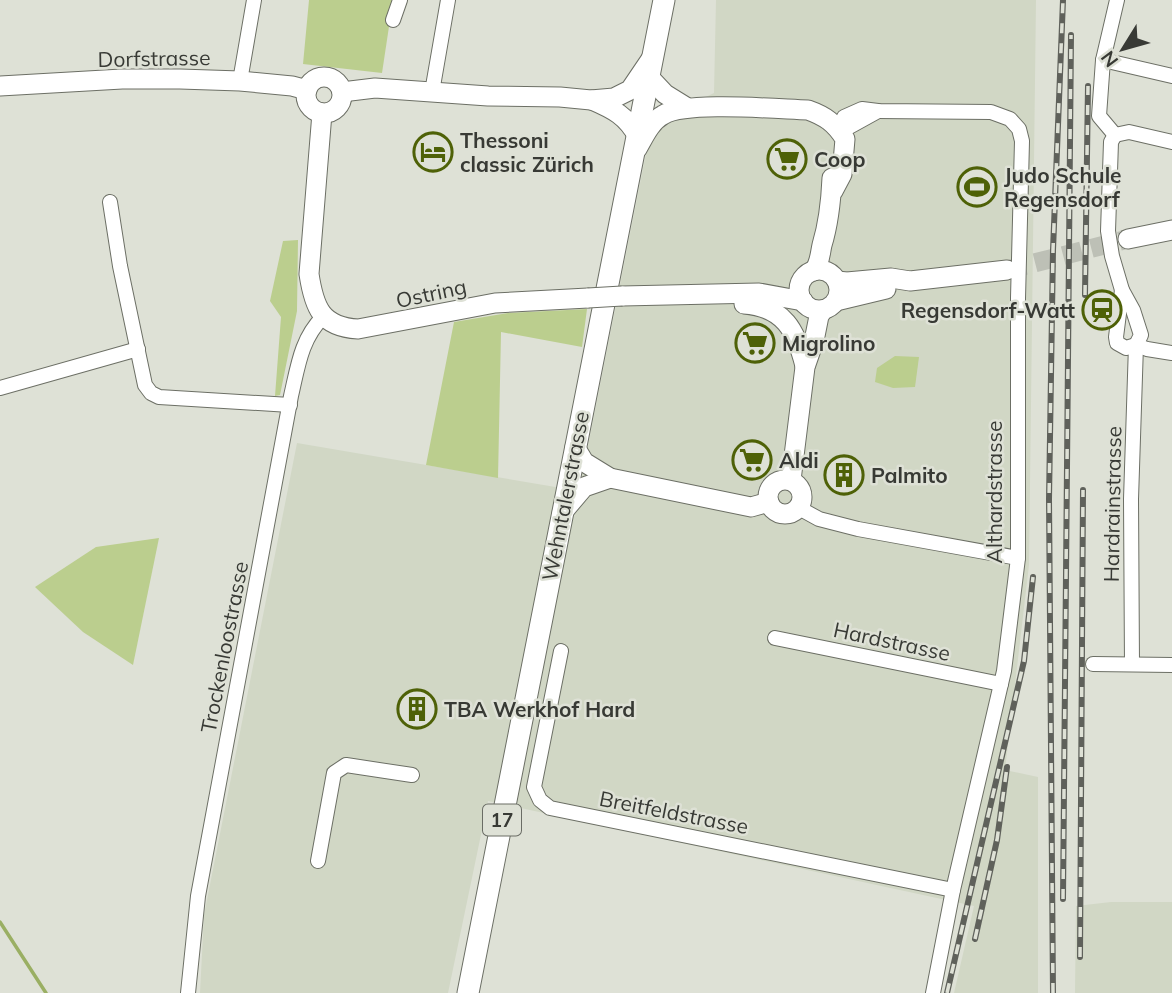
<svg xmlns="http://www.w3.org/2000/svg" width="1172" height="993" viewBox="0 0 1172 993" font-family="Mulish,sans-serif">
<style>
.built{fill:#d1d7c5}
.green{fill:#bbce8e}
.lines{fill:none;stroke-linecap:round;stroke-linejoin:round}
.stream{stroke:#9aaf63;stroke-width:3.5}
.secondary-tunnel{stroke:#bdc0b6;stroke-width:19;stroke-dasharray:19 10;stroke-linecap:butt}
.street-casing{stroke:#6c6f65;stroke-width:16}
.secondary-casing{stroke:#6c6f65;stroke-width:21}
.primary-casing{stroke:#6c6f65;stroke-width:23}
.street{stroke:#fff;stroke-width:14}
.secondary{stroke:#fff;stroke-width:19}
.primary{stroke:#fff;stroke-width:21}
.rail-casing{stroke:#5f615b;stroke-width:6}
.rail{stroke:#dee1d6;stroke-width:3.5;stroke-dasharray:10;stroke-linecap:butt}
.secondary-bridge-casing{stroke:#6c6f65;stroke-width:21;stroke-linecap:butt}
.secondary-bridge{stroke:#fff;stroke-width:19}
.labels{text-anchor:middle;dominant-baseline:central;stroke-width:5;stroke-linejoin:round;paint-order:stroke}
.shield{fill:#dee1d6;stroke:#6a6c65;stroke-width:2}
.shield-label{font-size:19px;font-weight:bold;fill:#383a35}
.street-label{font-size:21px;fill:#383a35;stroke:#dee1d6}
.poi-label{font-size:21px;font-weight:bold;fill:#383a35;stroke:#dee1d6;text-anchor:start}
</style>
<rect width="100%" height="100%" fill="#dee1d6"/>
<g class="built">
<polygon points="716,0 1036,0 1029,565 1005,770 1038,777 1038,993 954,993 974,906 488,801 448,993 200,993 204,915 297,443 579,491 652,123 714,93"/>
<polygon points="1111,902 1172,902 1172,993 1075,993 1076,906"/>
</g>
<g class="green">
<polygon points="309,0 393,0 382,73 303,64"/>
<polygon points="298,240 297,311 280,395 275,396 281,317 270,301 283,241"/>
<polygon points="587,309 582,347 501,332 498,478 426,465 454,322 508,313"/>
<polygon points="895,356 919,357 915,387 893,388 875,382 877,368"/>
<polygon points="159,538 133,665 83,632 35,587 96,547"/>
</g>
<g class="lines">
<polyline class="stream" points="0,922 46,993"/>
<polyline class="secondary-tunnel" points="1007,270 1128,239"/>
<g class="street-casing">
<g id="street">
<polyline points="393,20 400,0"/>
<polyline points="1103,60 1172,76"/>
<polyline points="240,81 254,0"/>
<polyline points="432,92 448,0"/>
<polyline points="839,129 844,117 862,109 878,111 991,112 1010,119 1019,129 1022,141 1018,298 1018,558 1004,671 953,890 933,993"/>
<polyline points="839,129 849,127 878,111"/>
<polyline points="1115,135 1111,142 1108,231 1112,256 1122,290 1133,310 1141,335 1136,345 1131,499 1132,664"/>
<polyline points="1115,135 1099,116 1103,60 1117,0"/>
<polyline points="1115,135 1129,132 1172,142"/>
<polyline points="110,202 120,266 145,385 151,393 159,397 290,405"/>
<polyline points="1122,290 1116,337 1117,343 1126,348 1136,345"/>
<polyline points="1136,345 1147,349 1172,353"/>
<polyline points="0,388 138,349"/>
<polyline points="799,508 819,519 858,529 1018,558"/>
<polyline points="775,638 1001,684"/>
<polyline points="561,651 534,787 540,800 550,808 953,890"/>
<polyline points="1093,664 1172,665"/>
<polyline points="318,861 334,773 346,765 412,775"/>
<path d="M188,993L198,896L291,396C298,366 301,339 323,317"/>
</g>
</g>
<g class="secondary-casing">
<g id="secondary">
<polyline points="649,77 665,94 686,107"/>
<circle cx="324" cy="95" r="18"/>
<polyline points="0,86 122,79 180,79 240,81 292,86 307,90"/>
<polyline points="342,92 375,88 488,96 560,97 591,100 614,98 630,90 651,59"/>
<path d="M592,100C613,109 627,116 638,137"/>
<path d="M322,113L309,274C314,307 321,327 358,329L495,303L588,298"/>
<path d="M637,149C644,137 650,122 663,115C685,101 777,109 808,110C825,116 835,123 845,139L842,174L833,191"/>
<polyline points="1128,239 1172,230"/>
<circle cx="819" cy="290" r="20"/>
<path d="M814,271C820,263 820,254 822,245C829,222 831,201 832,178"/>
<polyline points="837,281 847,282 891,278 910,281 1007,270"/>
<polyline points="622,296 759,293 803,301"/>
<polyline points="836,301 886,289"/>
<path d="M744,304C784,307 796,330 805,366"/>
<polyline points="575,447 584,462 610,478 751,507 769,502"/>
<circle cx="785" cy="497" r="17"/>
<polyline points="791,480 805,367 814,341 819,316 823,310"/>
<polyline points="562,513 584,487 610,478"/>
</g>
</g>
<g class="primary-casing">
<polyline id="primary" points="468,993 664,0"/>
</g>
<use href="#street" class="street"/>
<use href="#secondary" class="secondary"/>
<use href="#primary" class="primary"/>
<g class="rail-casing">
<g id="rail">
<polyline points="1085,295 1088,86"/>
<polyline points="1063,899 1071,35"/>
<polyline points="975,939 997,840 1007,767"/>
<polyline points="1080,957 1083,490"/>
<polyline points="947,993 1024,661 1033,577"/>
<polyline points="1053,993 1049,499 1053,250 1063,0"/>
</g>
</g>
<use href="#rail" class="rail"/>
<g class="secondary-bridge-casing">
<polyline id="secondary-bridge" points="588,298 622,296"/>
</g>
<use href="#secondary-bridge" class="secondary-bridge"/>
</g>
<defs>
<g id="hotel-ring" transform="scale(2.0125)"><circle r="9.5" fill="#dee1d6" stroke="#4e6107" stroke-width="1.5"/><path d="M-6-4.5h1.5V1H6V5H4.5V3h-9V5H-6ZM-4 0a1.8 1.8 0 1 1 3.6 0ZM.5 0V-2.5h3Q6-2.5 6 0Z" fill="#4e6107"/></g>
<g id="supermarket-ring" transform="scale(2.0125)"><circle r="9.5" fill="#dee1d6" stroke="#4e6107" stroke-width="1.5"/><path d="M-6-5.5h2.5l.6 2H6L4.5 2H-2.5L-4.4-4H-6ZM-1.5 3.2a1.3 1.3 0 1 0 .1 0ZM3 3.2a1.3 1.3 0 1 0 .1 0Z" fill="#4e6107"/></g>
<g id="stadium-ring" transform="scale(2.0125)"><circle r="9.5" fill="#dee1d6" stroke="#4e6107" stroke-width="1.5"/><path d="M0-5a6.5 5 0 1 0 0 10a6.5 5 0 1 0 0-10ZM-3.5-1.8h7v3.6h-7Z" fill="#4e6107"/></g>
<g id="station-ring" transform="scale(2.0125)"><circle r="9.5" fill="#dee1d6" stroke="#4e6107" stroke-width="1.5"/><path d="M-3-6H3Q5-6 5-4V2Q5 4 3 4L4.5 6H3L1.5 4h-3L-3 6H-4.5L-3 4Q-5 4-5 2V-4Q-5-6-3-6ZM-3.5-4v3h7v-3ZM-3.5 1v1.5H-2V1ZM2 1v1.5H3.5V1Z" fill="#4e6107"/></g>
<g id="building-ring" transform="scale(2.0125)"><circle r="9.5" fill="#dee1d6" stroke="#4e6107" stroke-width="1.5"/><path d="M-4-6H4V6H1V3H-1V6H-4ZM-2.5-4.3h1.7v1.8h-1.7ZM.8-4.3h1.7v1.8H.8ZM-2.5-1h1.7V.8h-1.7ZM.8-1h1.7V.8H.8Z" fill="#4e6107"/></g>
</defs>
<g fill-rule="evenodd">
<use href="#hotel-ring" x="433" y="152"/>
<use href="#supermarket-ring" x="787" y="159"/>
<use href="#stadium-ring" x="977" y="187"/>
<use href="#station-ring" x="1102" y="310"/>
<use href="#supermarket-ring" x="755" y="343"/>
<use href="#supermarket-ring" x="752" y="460"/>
<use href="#building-ring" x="844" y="475"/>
<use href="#building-ring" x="417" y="709"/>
</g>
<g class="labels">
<rect class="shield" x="483" y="804.5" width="38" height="31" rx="5"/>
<g class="shield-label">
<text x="502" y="820">17</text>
</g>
<g class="street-label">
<text transform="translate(154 58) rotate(-1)">Dorfstrasse</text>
<text transform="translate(431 293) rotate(-12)">Ostring</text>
<text transform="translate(994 492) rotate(-90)">Althardstrasse</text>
<text transform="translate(565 496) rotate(-79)">Wehntalerstrasse</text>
<text transform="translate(1112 504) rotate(-89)">Hardrainstrasse</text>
<text transform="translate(892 641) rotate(12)">Hardstrasse</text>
<text transform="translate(224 647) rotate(-79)">Trockenloostrasse</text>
<text transform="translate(674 812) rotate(11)">Breitfeldstrasse</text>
</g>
<g class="poi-label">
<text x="460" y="140">Thessoni<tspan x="460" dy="24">classic Zürich</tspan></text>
<text x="814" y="159">Coop</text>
<text x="1004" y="175">Judo Schule<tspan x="1004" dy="24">Regensdorf</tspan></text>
<text x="1075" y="310" text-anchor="end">Regensdorf-Watt</text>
<text x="782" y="343">Migrolino</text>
<text x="779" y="460">Aldi</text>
<text x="871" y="475">Palmito</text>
<text x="444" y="709">TBA Werkhof Hard</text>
</g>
</g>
<g transform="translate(1123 49) rotate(233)" stroke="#dee1d6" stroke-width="5" paint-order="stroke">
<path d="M0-5L12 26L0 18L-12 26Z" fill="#383a35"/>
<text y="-10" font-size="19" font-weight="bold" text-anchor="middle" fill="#383a35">N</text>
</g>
</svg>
